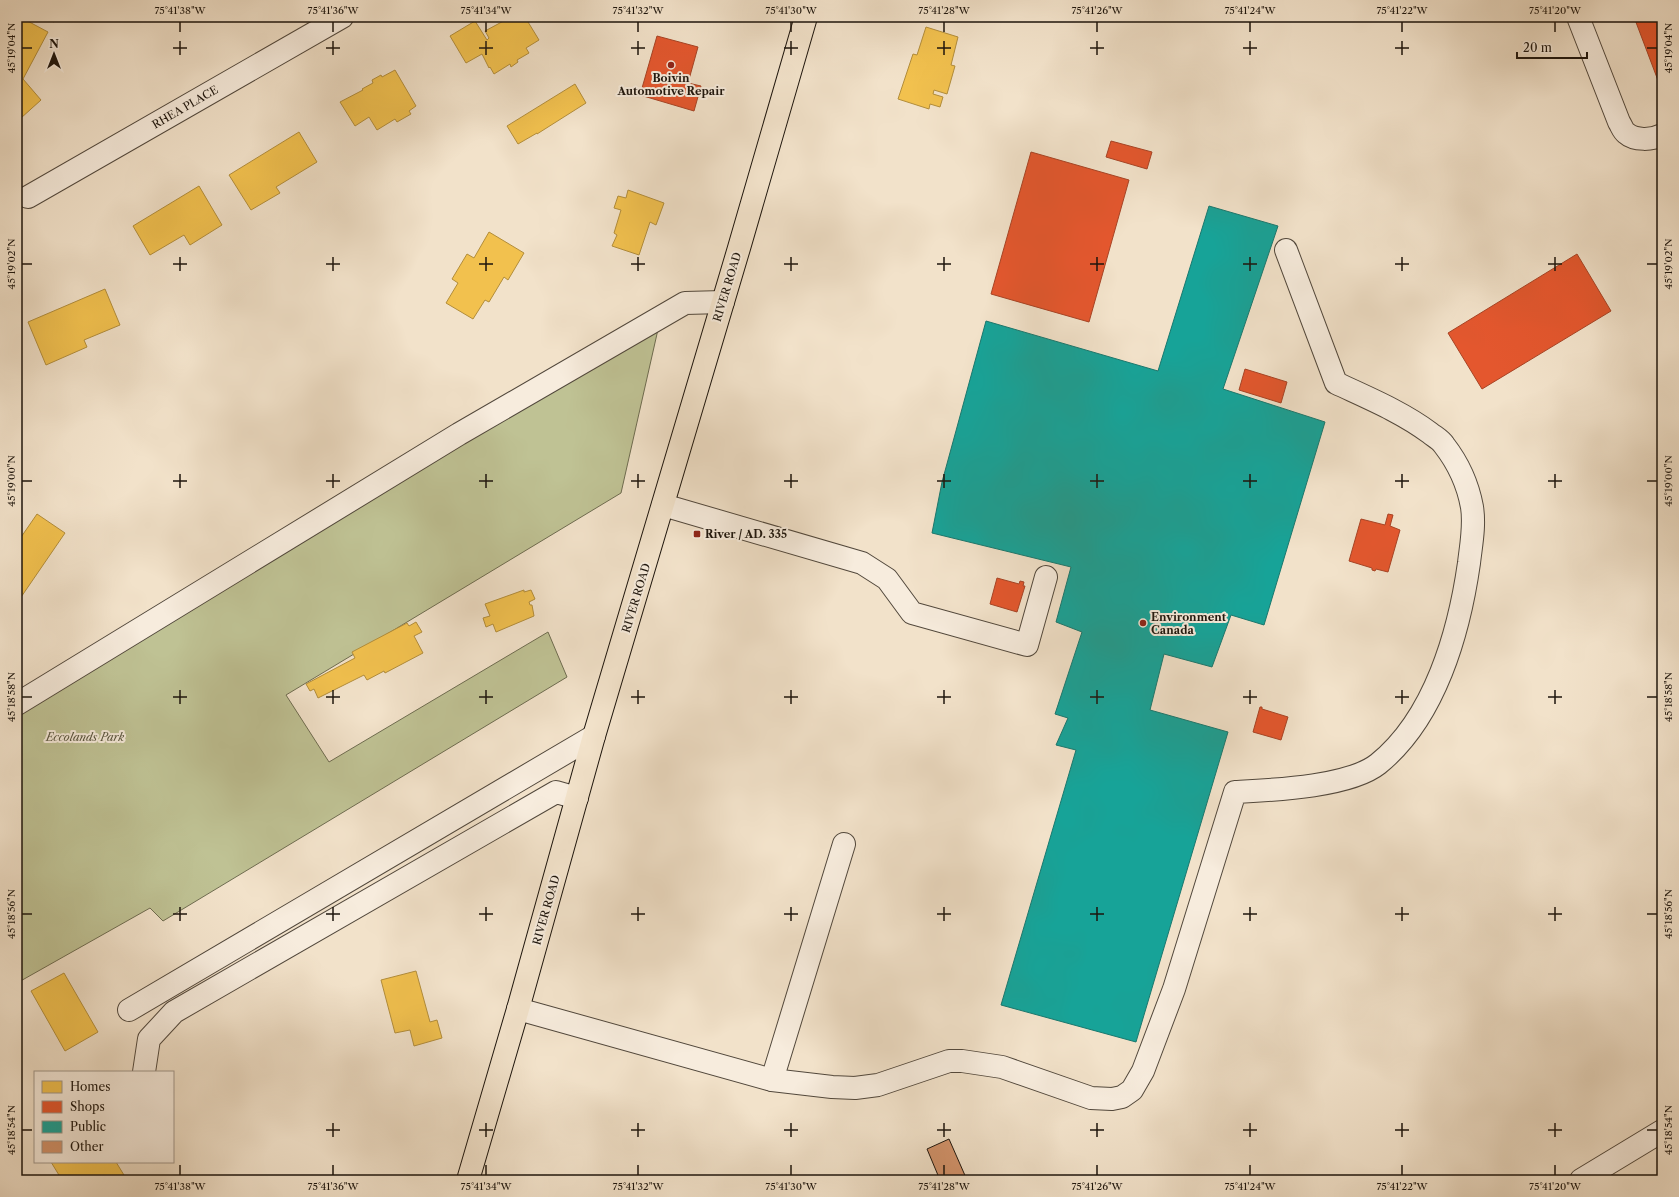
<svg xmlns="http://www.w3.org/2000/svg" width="1679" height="1197" viewBox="0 0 1679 1197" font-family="'Libre Caslon Text',serif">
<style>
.green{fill:#bfc294;stroke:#6e6c50}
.homes{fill:#f2c14e;stroke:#b28d3a}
.shops{fill:#e4572e;stroke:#a84324}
.public{fill:#17a398;stroke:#19786e}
.building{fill:#d3936b;stroke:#1d150d}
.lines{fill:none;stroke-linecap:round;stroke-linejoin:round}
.minor-casing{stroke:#52483c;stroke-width:24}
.major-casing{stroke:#1d150d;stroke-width:24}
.minor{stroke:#f7ecdd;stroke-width:22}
.major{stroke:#f2e2ca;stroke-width:22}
.ticks{fill:none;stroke:#1d150d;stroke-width:1.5}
.poi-dot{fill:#8f2418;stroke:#f7ecdd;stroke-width:1.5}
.labels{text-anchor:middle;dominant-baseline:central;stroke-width:4;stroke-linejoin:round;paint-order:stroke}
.poi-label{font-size:11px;font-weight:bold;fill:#1d150d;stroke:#f7ecdd;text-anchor:start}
.street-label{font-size:11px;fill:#1d150d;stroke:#f7ecdd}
.park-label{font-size:11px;font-style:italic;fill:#56523c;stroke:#f7ecdd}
.neatline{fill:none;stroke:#1d150d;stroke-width:1.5}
.ticks-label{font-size:10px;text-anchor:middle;fill:#1d150d}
</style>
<rect width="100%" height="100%" fill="#f2e2ca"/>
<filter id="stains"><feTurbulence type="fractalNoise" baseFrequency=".005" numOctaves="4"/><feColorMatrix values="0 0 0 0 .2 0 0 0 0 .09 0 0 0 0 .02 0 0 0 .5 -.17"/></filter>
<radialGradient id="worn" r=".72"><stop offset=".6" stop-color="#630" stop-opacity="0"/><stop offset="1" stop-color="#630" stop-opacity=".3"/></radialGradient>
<polygon class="green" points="659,325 621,493 286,695 329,762 548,632 567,677 163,921 150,908 17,983 17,699"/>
<g class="homes">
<polygon points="17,17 20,17 48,32 23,79 41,100 21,118 17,114"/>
<polygon points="40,17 57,17 54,22 48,19 47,21"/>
<polygon points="511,17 525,17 539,40 526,48 529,53 517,60 518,62 511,67 510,64 494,74 490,67 489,68 482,54 466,63 450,36 475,21 487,40 489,38 485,31"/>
<polygon points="926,27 958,37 951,65 955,66 947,94 934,90 933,94 943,97 940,107 930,104 929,109 898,99 913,54 917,55"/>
<polygon points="395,70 416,106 409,111 411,114 397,122 395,119 377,130 369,117 355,126 340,102 363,90 362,89 373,83 372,80 381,75 382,77"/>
<polygon points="575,84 586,103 537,134 537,133 518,144 507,126"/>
<polygon points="299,132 317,162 276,187 280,193 251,210 229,175"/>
<polygon points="199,186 222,225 190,245 184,235 150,255 133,226"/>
<polygon points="628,190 664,203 656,225 650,222 639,255 612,246 617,235 614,233 621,210 614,208 618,196 626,198"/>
<polygon points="489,232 524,253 508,280 504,277 489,302 485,300 473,319 446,303 458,283 452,279 467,254 474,258"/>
<polygon points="105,289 120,325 84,340 87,347 46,365 28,322"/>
<polygon points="37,514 65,533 17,603 17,543"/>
<polygon points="524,590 524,592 531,590 535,599 529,602 530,605 532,605 534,616 496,632 493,624 486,627 483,618 490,616 485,604"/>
<polygon points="416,622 422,632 414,636 423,653 385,673 384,671 367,680 364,675 318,698 314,689 310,691 306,684 355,658 352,652 407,623 409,626"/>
<polygon points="416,971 430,1022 437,1020 442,1038 414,1046 410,1030 395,1033 381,980"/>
<polygon points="64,973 98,1032 65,1051 31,991"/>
<polygon points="51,1162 116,1162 127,1180 62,1180"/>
</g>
<g class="shops">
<polygon points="1634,17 1662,17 1662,91"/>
<polygon points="657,36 698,47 688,83 701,86 694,111 640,95"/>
<polygon points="1111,141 1152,152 1147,169 1106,157"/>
<polygon points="1031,152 1129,180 1089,322 991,294"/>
<polygon points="1577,254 1611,311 1482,389 1448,333"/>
<polygon points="1245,369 1287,382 1281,403 1239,390"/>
<polygon points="1388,514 1393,515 1390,526 1400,530 1388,572 1376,569 1375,571 1372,570 1372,568 1349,561 1361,519 1385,525"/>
<polygon points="997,578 1019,584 1020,581 1024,582 1023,586 1025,586 1017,612 990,604"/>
<polygon points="1260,707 1262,707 1262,709 1288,717 1281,740 1253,732"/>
</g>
<polygon class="public" points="1209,206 1278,226 1223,389 1325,422 1264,625 1231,615 1212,667 1164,654 1150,710 1228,732 1136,1042 1001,1005 1076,750 1056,745 1068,718 1055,714 1082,632 1056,622 1071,567 932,533 942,482 986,321 1158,371"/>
<polygon class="building" points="949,1139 967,1180 940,1180 927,1149"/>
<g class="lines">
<g class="minor-casing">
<g id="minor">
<path d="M1578,17L1619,122C1621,125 1623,131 1626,133C1635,141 1652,140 1662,135"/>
<polyline points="28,197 342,17"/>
<polyline points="663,505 862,563 887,579 912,613 1027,645 1046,577"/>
<polyline points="17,704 459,434 685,303 723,302"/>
<path d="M518,1009L772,1080L832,1087L855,1088L878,1085L949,1061H962L1002,1067L1091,1098L1112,1099L1122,1097L1132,1090L1143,1071L1174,989L1235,792C1272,790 1349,787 1378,764C1435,718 1459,633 1469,563C1471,545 1475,526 1472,507C1468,485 1458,463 1444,445C1441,440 1435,437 1430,433C1402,412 1368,398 1336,383L1286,250"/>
<polyline points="129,1010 594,736"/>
<polyline points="144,1072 149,1039 174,1012 556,792 577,798"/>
<polyline points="772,1080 844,844"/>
<polyline points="1581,1180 1662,1131"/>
</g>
</g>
<g class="major-casing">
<polyline id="major" points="468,1180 518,1009 594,736 739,248 806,17"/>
</g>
<use href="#minor" class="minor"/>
<use href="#major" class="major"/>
</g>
<path class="ticks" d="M180,22V32M333,22V32M486,22V32M638,22V32M791,22V32M944,22V32M1097,22V32M1250,22V32M1402,22V32M1555,22V32M180,41V55M333,41V55M486,41V55M638,41V55M791,41V55M944,41V55M1097,41V55M1250,41V55M1402,41V55M22,48H32M173,48H187M326,48H340M479,48H493M631,48H645M784,48H798M937,48H951M1090,48H1104M1243,48H1257M1395,48H1409M1647,48H1657M180,257V271M333,257V271M486,257V271M638,257V271M791,257V271M944,257V271M1097,257V271M1250,257V271M1402,257V271M1555,257V271M22,264H32M173,264H187M326,264H340M479,264H493M631,264H645M784,264H798M937,264H951M1090,264H1104M1243,264H1257M1395,264H1409M1548,264H1562M1647,264H1657M180,474V488M333,474V488M486,474V488M638,474V488M791,474V488M944,474V488M1097,474V488M1250,474V488M1402,474V488M1555,474V488M22,481H32M173,481H187M326,481H340M479,481H493M631,481H645M784,481H798M937,481H951M1090,481H1104M1243,481H1257M1395,481H1409M1548,481H1562M1647,481H1657M180,690V704M333,690V704M486,690V704M638,690V704M791,690V704M944,690V704M1097,690V704M1250,690V704M1402,690V704M1555,690V704M22,697H32M173,697H187M326,697H340M479,697H493M631,697H645M784,697H798M937,697H951M1090,697H1104M1243,697H1257M1395,697H1409M1548,697H1562M1647,697H1657M180,907V921M333,907V921M486,907V921M638,907V921M791,907V921M944,907V921M1097,907V921M1250,907V921M1402,907V921M1555,907V921M22,914H32M173,914H187M326,914H340M479,914H493M631,914H645M784,914H798M937,914H951M1090,914H1104M1243,914H1257M1395,914H1409M1548,914H1562M1647,914H1657M333,1123V1137M486,1123V1137M638,1123V1137M791,1123V1137M944,1123V1137M1097,1123V1137M1250,1123V1137M1402,1123V1137M1555,1123V1137M22,1130H32M326,1130H340M479,1130H493M631,1130H645M784,1130H798M937,1130H951M1090,1130H1104M1243,1130H1257M1395,1130H1409M1548,1130H1562M1647,1130H1657M180,1165V1175M333,1165V1175M486,1165V1175M638,1165V1175M791,1165V1175M944,1165V1175M1097,1165V1175M1250,1165V1175M1402,1165V1175M1555,1165V1175"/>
<g class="poi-dot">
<circle cx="671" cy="65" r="4"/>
<rect x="693" y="530" width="8" height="8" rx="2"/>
<circle cx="1143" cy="623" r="4"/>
</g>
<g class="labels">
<g class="poi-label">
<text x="671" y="78" text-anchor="middle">Boivin<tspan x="671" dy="13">Automotive Repair</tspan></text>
<text x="705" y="534">River / AD. 335</text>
<text x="1151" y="617">Environment<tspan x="1151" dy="13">Canada</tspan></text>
</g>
<g class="street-label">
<text transform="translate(185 107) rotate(-30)">RHEA PLACE</text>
<text transform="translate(727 287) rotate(-73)">RIVER ROAD</text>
<text transform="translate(636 598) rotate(-73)">RIVER ROAD</text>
<text transform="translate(546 910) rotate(-74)">RIVER ROAD</text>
</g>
<g class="park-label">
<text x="85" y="737">Eccolands Park</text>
</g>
</g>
<rect width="1679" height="1197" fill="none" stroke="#f2e2ca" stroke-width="44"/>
<rect x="34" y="1071" width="140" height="92" fill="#f7ecdd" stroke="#a0968a"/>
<rect x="42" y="1081" width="20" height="12" fill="#f2c14e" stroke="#a0968a"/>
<text x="70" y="1091" font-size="12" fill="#1d150d">Homes</text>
<rect x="42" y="1101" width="20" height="12" fill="#e4572e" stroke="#a0968a"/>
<text x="70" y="1111" font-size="12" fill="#1d150d">Shops</text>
<rect x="42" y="1121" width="20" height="12" fill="#17a398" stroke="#a0968a"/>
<text x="70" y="1131" font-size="12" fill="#1d150d">Public</text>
<rect x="42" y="1141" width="20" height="12" fill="#d3936b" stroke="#a0968a"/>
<text x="70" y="1151" font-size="12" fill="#1d150d">Other</text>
<g transform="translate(54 54)" stroke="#f7ecdd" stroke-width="3" paint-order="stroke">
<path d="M0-3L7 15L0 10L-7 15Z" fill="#1d150d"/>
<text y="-6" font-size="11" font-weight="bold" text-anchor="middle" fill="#1d150d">N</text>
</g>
<path d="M1517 52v6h70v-6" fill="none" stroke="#1d150d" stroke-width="2"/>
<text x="1523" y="52" font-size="12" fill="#1d150d" stroke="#f7ecdd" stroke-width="3" paint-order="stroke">20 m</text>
<rect x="22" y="22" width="1635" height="1153" class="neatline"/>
<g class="ticks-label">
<text x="180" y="14">75°41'38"W</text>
<text x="333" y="14">75°41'36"W</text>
<text x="486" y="14">75°41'34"W</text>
<text x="638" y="14">75°41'32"W</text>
<text x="791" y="14">75°41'30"W</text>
<text x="944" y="14">75°41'28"W</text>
<text x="1097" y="14">75°41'26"W</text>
<text x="1250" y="14">75°41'24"W</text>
<text x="1402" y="14">75°41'22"W</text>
<text x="1555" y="14">75°41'20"W</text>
<text transform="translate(11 48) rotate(-90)" y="4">45°19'04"N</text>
<text transform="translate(1668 48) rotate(-90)" y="4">45°19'04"N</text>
<text transform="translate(11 264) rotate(-90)" y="4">45°19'02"N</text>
<text transform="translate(1668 264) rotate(-90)" y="4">45°19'02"N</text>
<text transform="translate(11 481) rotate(-90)" y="4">45°19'00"N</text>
<text transform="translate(1668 481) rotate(-90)" y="4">45°19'00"N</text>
<text transform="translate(11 697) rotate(-90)" y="4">45°18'58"N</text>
<text transform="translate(1668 697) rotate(-90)" y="4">45°18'58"N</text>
<text transform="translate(11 914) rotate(-90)" y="4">45°18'56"N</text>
<text transform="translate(1668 914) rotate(-90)" y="4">45°18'56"N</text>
<text transform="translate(11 1130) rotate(-90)" y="4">45°18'54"N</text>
<text transform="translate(1668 1130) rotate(-90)" y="4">45°18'54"N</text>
<text x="180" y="1190">75°41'38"W</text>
<text x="333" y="1190">75°41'36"W</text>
<text x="486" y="1190">75°41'34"W</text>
<text x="638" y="1190">75°41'32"W</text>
<text x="791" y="1190">75°41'30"W</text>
<text x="944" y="1190">75°41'28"W</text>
<text x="1097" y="1190">75°41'26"W</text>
<text x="1250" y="1190">75°41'24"W</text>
<text x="1402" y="1190">75°41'22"W</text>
<text x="1555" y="1190">75°41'20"W</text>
</g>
<rect width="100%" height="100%" filter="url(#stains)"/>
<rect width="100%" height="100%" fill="url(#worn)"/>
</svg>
